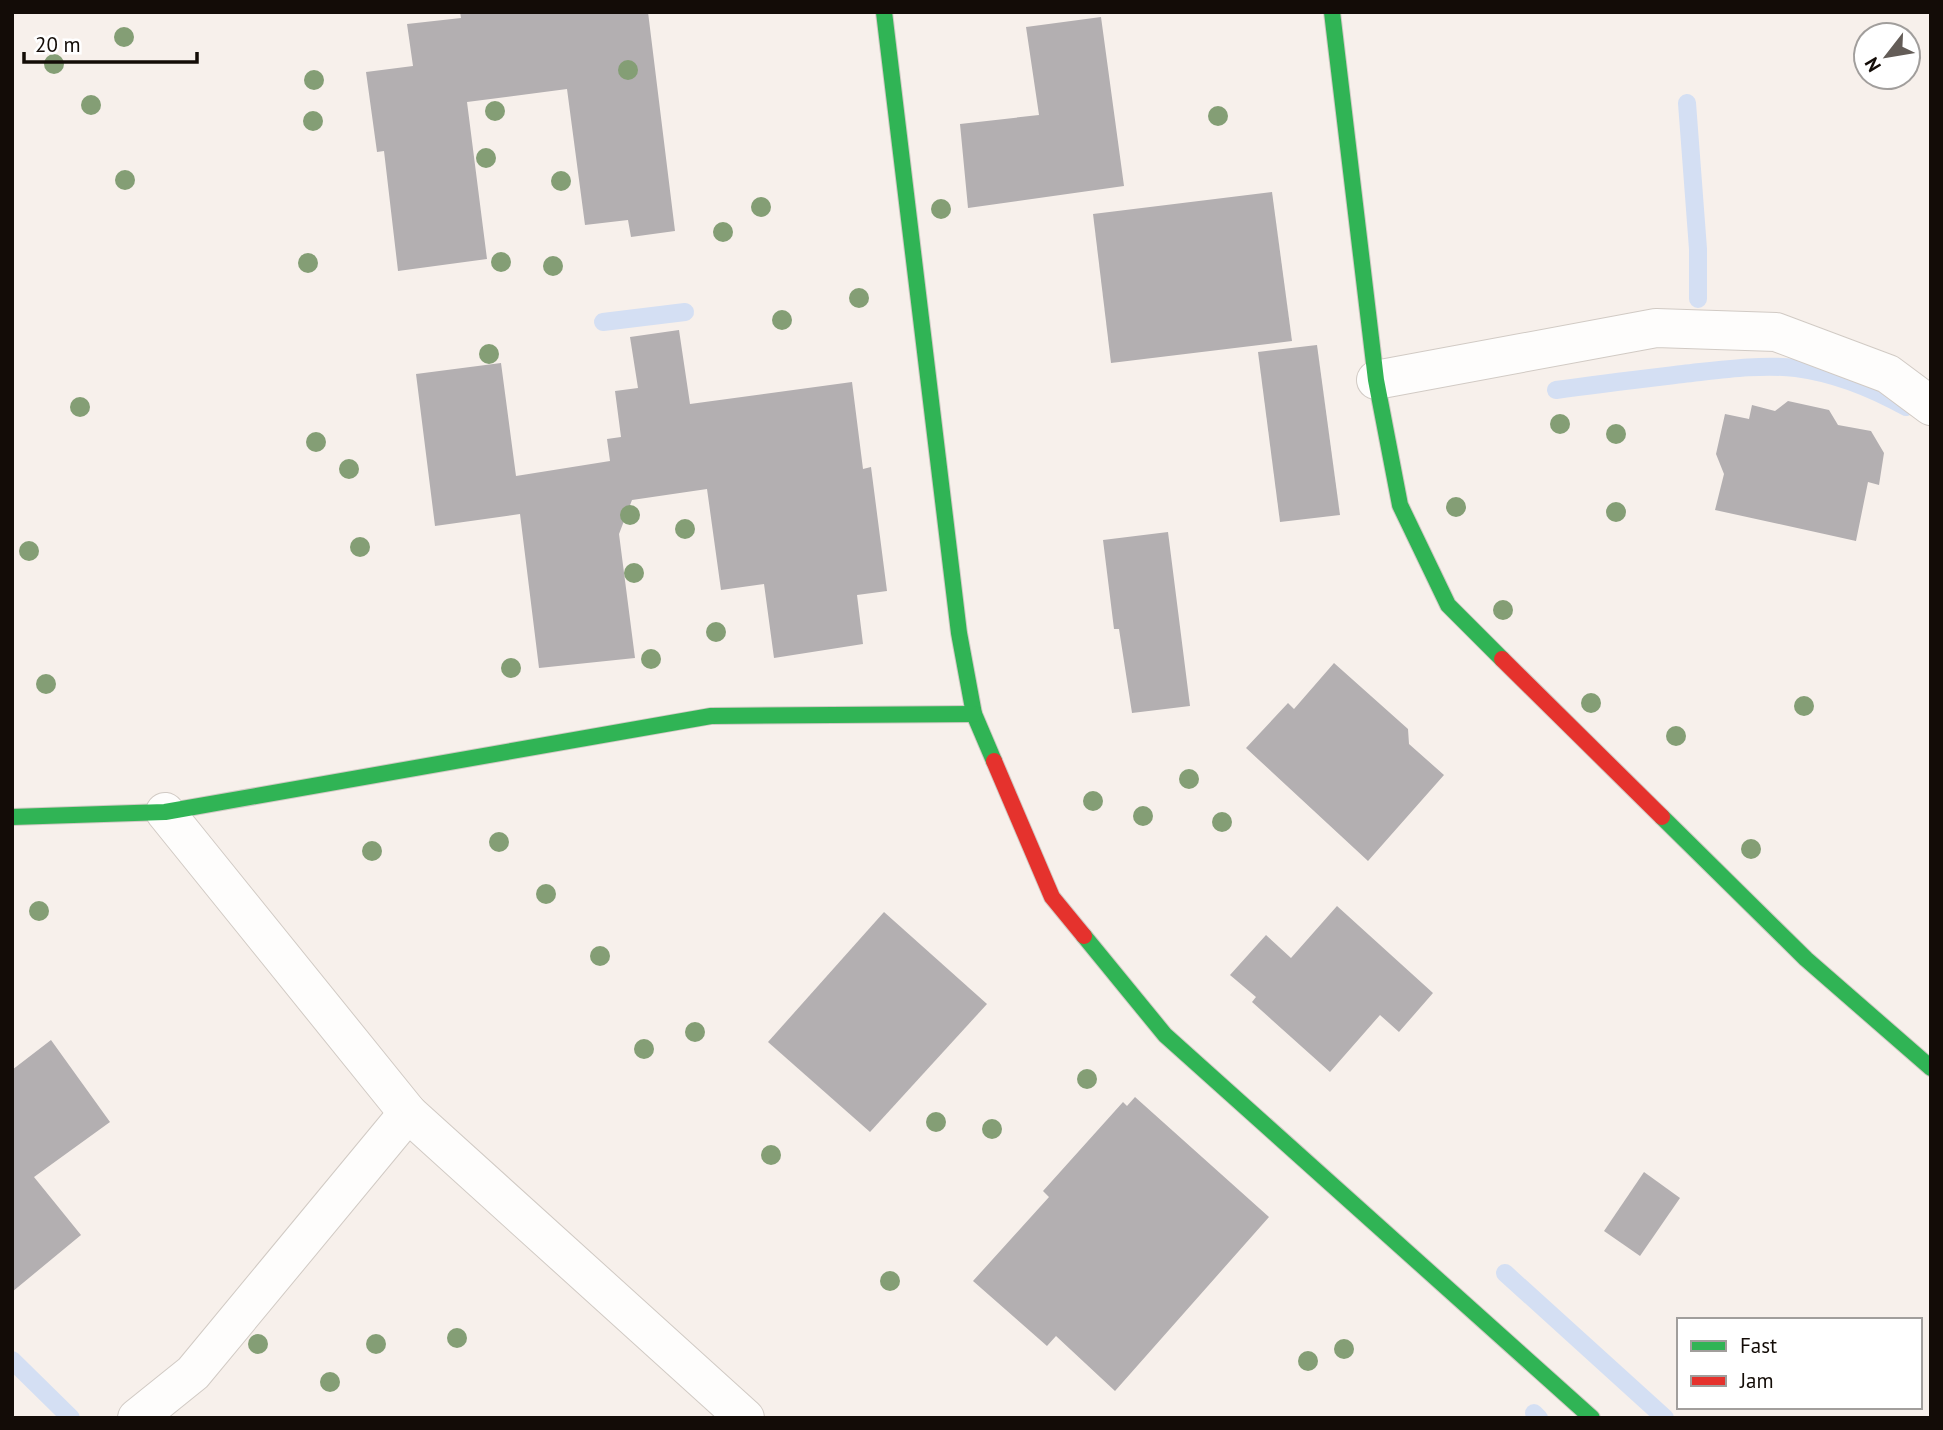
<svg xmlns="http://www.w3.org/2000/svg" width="1943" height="1430" viewBox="0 0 1943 1430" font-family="'PT Sans',sans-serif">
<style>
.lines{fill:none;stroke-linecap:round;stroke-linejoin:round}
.stream{stroke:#d4dff3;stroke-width:18}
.building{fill:#b3afb1}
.street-casing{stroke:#d1cac4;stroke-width:40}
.fast-casing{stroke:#d1cac4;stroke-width:18}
.jam-casing{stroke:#d1cac4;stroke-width:18}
.street{stroke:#fefdfc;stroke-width:38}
.fast{stroke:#30b455;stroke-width:16}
.jam{stroke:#e5322d;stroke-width:16}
.tree{fill:#849e75}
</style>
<rect width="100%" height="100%" fill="#f7f0eb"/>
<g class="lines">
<g class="stream">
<polyline points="1687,103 1698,249 1698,299"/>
<polyline points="603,322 685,312"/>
<path d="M1556,390C1598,384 1641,379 1683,374C1720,370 1759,364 1796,368C1834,373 1872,388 1906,407"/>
<polyline points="1505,1273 1665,1418"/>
<polyline points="12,1360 71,1418"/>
<polyline points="1534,1413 1539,1418"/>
</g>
</g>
<g class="building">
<polygon points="460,12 648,12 675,231 631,237 628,220 585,225 567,89 467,102 487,259 398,271 384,151 377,152 366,72 413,66 407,24 461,18"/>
<polygon points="1101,17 1124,186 968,208 960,124 1039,115 1026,27"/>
<polygon points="1272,192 1292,341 1111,363 1093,214"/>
<polygon points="679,330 690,404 852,382 863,469 871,467 887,591 857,595 863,644 774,658 764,584 721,590 707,489 632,500 619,534 635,658 539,668 520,514 435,526 416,374 501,363 516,476 610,461 607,439 621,437 615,391 638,388 630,337"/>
<polygon points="1317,345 1340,515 1280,522 1258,352"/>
<polygon points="1788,401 1829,410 1838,425 1871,431 1884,453 1879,485 1868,482 1856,541 1715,510 1724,474 1716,454 1725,414 1749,419 1752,405 1775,411"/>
<polygon points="1168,532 1190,706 1132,713 1119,629 1114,629 1103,540"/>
<polygon points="1334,663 1408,729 1409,744 1444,775 1368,861 1246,748 1288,703 1294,709"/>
<polygon points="1337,906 1433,993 1399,1032 1380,1015 1330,1072 1252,1002 1256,997 1230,975 1266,935 1291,958"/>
<polygon points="884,912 987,1004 870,1132 768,1042"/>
<polygon points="51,1040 110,1122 34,1177 81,1235 12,1292 12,1070"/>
<polygon points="1135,1097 1269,1217 1115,1391 1056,1336 1047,1346 973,1281 1049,1197 1043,1191 1123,1102 1127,1106"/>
<polygon points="1644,1172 1680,1198 1640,1256 1604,1231"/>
</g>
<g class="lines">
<g class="street-casing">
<g id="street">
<polyline points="1376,380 1656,328 1776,332 1888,374 1931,406"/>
<polyline points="165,812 408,1113 745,1418"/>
<polyline points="137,1418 193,1373 408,1113"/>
</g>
</g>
<g class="fast-casing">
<g id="fast">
<polyline points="884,12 959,633 974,714 994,761"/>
<polyline points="1332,12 1376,380 1400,505 1448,605 1502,659"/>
<polyline points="12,817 165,812 711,716 974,714"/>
<polyline points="1662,817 1806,959 1931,1068"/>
<polyline points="1084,936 1165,1035 1592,1418"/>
</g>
</g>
<g class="jam-casing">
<g id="jam">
<polyline points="1502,659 1662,817"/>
<polyline points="994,761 1052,897 1084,936"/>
</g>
</g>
<use href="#street" class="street"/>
<use href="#fast" class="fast"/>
<use href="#jam" class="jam"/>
</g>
<g class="tree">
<circle cx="124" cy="37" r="10"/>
<circle cx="54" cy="64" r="10"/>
<circle cx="628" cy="70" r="10"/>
<circle cx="314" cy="80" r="10"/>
<circle cx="91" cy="105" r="10"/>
<circle cx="495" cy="111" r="10"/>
<circle cx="1218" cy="116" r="10"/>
<circle cx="313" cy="121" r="10"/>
<circle cx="486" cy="158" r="10"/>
<circle cx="125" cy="180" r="10"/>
<circle cx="561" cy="181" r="10"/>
<circle cx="761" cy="207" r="10"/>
<circle cx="941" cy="209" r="10"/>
<circle cx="723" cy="232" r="10"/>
<circle cx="501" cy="262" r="10"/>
<circle cx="308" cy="263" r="10"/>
<circle cx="553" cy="266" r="10"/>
<circle cx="859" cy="298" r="10"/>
<circle cx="782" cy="320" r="10"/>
<circle cx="489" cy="354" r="10"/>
<circle cx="80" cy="407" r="10"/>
<circle cx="1560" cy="424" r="10"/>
<circle cx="1616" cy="434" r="10"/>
<circle cx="316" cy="442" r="10"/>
<circle cx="349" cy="469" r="10"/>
<circle cx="1456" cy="507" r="10"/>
<circle cx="1616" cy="512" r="10"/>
<circle cx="630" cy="515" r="10"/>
<circle cx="685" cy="529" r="10"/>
<circle cx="360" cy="547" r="10"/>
<circle cx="29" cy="551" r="10"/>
<circle cx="634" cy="573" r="10"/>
<circle cx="1503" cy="610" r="10"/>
<circle cx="716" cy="632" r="10"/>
<circle cx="651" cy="659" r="10"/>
<circle cx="511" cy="668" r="10"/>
<circle cx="46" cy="684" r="10"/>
<circle cx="1591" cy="703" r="10"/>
<circle cx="1804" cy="706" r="10"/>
<circle cx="1676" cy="736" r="10"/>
<circle cx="1189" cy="779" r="10"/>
<circle cx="1093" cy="801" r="10"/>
<circle cx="1143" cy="816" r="10"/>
<circle cx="1222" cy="822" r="10"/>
<circle cx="499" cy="842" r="10"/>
<circle cx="1751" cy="849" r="10"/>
<circle cx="372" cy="851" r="10"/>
<circle cx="546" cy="894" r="10"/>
<circle cx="39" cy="911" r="10"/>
<circle cx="600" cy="956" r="10"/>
<circle cx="695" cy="1032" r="10"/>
<circle cx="644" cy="1049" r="10"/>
<circle cx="1087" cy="1079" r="10"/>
<circle cx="936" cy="1122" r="10"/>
<circle cx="992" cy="1129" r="10"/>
<circle cx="771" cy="1155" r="10"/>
<circle cx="890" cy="1281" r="10"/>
<circle cx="457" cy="1338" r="10"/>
<circle cx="258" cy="1344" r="10"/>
<circle cx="376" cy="1344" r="10"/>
<circle cx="1344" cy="1349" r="10"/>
<circle cx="1308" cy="1361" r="10"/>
<circle cx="330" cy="1382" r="10"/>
</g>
<rect width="1943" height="1430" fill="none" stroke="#130c07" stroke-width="28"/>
<rect x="1677" y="1318" width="245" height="91" fill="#ffffff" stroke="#a19e9c" stroke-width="2"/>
<rect x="1691" y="1341" width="35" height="10" fill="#30b455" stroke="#a19e9c" stroke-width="2"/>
<text x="1740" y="1353" font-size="21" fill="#130c07">Fast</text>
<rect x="1691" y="1376" width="35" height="10" fill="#e5322d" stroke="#a19e9c" stroke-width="2"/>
<text x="1740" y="1388" font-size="21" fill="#130c07">Jam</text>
<g transform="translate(1887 56) rotate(239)"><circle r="33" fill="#ffffff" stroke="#a19e9c" stroke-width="2"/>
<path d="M0-5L12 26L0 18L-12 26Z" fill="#635c57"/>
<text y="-10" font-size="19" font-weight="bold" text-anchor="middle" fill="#130c07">N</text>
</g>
<path d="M24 52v10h173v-10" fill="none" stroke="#130c07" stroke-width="3.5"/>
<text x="35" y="52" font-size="21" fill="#130c07" stroke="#ffffff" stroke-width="5" paint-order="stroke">20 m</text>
</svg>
